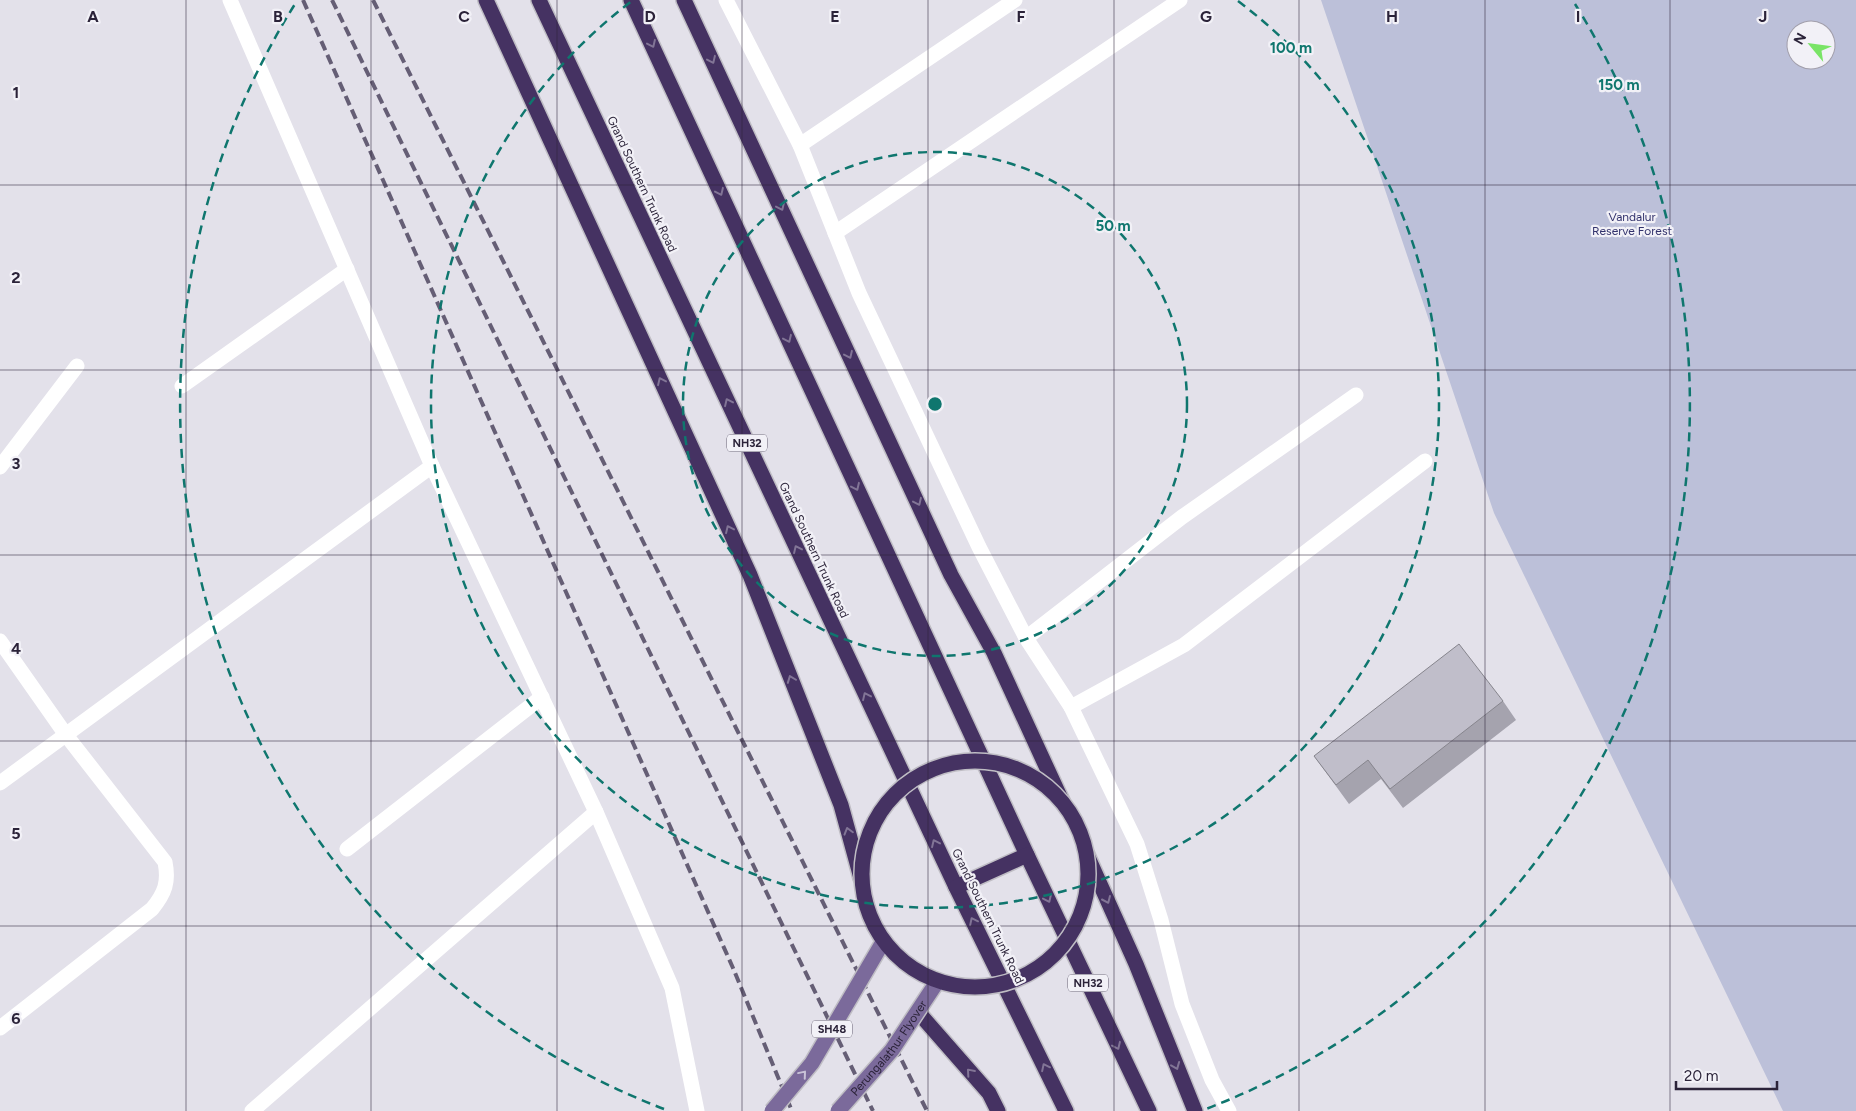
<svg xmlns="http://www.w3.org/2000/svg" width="1856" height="1111" viewBox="0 0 1856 1111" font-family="Figtree,sans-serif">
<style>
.green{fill:#bcc0d9;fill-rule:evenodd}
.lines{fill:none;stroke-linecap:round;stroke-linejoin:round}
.highway-casing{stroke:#bfbdc4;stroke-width:18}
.minor{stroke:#fff;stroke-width:15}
.highway{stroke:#453262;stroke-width:15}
.rail{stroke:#655e75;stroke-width:4;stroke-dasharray:10 5;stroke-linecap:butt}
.major-bridge-casing{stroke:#bfbdc4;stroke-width:18;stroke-linecap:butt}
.highway-bridge-casing{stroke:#bfbdc4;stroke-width:18;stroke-linecap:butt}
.major-bridge{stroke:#7b6a9b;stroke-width:15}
.highway-bridge{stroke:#453262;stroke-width:15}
.wall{fill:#a5a3ae}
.building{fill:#c0beca;stroke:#86858d}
.oneway{stroke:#827596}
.oneway2{stroke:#c8c2d7}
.grid{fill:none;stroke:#2b2339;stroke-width:1;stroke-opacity:0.55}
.ring{fill:none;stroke:#0f766e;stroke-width:2.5;stroke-dasharray:9 6}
.labels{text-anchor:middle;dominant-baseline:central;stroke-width:4.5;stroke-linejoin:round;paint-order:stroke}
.shield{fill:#f2f1f7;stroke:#676172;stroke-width:1}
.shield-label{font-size:11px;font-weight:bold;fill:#2b2339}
.street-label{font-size:12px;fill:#2b2339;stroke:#f2f1f7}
.park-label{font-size:12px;fill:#32326c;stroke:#f2f1f7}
.grid-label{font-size:16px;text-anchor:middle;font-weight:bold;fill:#2b2339;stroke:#f2f1f7;stroke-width:4.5;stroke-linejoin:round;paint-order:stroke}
.centre{fill:#0f766e;stroke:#f2f1f7;stroke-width:2.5}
.ring-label{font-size:15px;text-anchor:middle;font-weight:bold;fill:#0f766e;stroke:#f2f1f7;stroke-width:4.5;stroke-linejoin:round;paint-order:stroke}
</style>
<rect width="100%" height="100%" fill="#e3e1ea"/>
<path class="green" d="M1321,0H1856V1111H1783L1494,513ZM1796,30H1826V60H1796Z"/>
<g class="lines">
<g class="highway-casing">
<g id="highway">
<polyline points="486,0 750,575 841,805 861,878"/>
<polyline points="539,0 956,887 1066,1111"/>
<polyline points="631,0 1027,855 1149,1111"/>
<polyline points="684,0 951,575 994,653 1062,801"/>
<polyline points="1087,855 1136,964 1195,1111"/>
<polyline points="956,887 1027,855"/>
<polyline points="918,1012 989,1093 998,1111"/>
</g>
</g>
<g class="minor">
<polyline points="230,0 432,466 596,812 672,988 697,1111"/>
<polyline points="726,0 800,145 859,293 979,547 1026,638 1071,707 1137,844 1161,920 1182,1004 1212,1080 1229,1111"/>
<polyline points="800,145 1015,0"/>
<polyline points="835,233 1180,0"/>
<polyline points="182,386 347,269"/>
<polyline points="0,467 77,366"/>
<polyline points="1026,638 1182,517 1356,395"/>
<path d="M0,641L66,735L165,862C169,882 165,893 152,909L0,1028"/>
<polyline points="1071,707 1184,645 1425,461"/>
<polyline points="0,783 432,466"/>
<polyline points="347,849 542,697"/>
<polyline points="252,1111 596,812"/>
</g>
<use href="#highway" class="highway"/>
<g class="rail">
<polyline points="303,0 733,968 792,1111"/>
<polyline points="332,0 873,1111"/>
<polyline points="373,0 927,1111"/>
</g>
<g class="major-bridge-casing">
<g id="major-bridge">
<polyline points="772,1111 812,1063 883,942"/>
<path id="s1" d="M838,1111L892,1050L937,982"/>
</g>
</g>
<g class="highway-bridge-casing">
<circle id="highway-bridge" cx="975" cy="874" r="113"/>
</g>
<use href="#major-bridge" class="major-bridge"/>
<use href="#highway-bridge" class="highway-bridge"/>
</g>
<polygon class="wall" points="1503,701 1516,720 1403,808 1381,779 1349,804 1314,756"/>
<polygon class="building" points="1459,644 1503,701 1390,789 1368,760 1336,785 1314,756"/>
<defs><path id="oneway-chevron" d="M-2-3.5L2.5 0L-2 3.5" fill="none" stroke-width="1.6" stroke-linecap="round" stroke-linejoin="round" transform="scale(1.25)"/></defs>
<g class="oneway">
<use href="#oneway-chevron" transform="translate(652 44) rotate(65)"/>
<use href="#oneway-chevron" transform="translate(712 60) rotate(65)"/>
<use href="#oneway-chevron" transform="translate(720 192) rotate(65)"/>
<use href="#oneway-chevron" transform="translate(781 207) rotate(65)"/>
<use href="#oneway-chevron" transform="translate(788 339) rotate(65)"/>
<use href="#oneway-chevron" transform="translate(849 355) rotate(65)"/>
<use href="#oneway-chevron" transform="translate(661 381) rotate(-115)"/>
<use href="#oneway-chevron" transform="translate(728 402) rotate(-115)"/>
<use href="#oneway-chevron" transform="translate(856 487) rotate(65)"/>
<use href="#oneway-chevron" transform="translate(918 502) rotate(65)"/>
<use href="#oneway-chevron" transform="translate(729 529) rotate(-115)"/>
<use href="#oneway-chevron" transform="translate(797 549) rotate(-115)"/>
<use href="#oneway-chevron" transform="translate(791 679) rotate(-111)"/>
<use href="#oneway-chevron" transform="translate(866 696) rotate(-115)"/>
<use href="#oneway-chevron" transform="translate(848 831) rotate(-106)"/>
<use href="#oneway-chevron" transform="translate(935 843) rotate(-115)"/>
<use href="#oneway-chevron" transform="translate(1048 899) rotate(65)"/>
<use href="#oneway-chevron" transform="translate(1107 900) rotate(66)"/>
<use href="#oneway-chevron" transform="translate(973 921) rotate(-116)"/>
<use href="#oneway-chevron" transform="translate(1117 1046) rotate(65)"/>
<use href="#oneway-chevron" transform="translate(1176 1066) rotate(68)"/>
<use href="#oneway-chevron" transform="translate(1045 1067) rotate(-116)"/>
<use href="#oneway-chevron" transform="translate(970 1072) rotate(-131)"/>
</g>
<use class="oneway2" href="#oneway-chevron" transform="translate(803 1074) rotate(-50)"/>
<path class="grid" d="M186,0V1111M371,0V1111M557,0V1111M742,0V1111M928,0V1111M1114,0V1111M1299,0V1111M1485,0V1111M1670,0V1111M0,185H1856M0,370H1856M0,555H1856M0,741H1856M0,926H1856"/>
<g class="ring">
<circle cx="935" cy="404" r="252"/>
<path d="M1238 1A504 504 0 1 1 632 1"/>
<path d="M664 1109A755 755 0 0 1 295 4M1575 4A755 755 0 0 1 1206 1109"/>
</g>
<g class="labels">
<g class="shield">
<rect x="727" y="434.5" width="40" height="17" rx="4"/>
<rect x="1068" y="974.5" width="40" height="17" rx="4"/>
<rect x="812" y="1020.5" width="40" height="17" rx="4"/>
</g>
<g class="shield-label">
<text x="747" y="443">NH32</text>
<text x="1088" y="983">NH32</text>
<text x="832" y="1029">SH48</text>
</g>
<g class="street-label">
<text transform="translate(642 184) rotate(65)">Grand Southern Trunk Road</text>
<text transform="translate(814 550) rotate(65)">Grand Southern Trunk Road</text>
<text transform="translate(988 916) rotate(64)">Grand Southern Trunk Road</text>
<text stroke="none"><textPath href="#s1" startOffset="81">Perungalathur Flyover</textPath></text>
</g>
<g class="park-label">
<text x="1632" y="217">Vandalur<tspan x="1632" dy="14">Reserve Forest</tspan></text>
</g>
</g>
<g class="grid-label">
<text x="93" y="22">A</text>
<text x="278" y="22">B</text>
<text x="464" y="22">C</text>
<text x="650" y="22">D</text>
<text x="835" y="22">E</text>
<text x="1021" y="22">F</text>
<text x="1206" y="22">G</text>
<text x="1392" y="22">H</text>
<text x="1578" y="22">I</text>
<text x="1763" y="22">J</text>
<text x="16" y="98">1</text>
<text x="16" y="283">2</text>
<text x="16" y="469">3</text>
<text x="16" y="654">4</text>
<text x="16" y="839">5</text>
<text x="16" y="1024">6</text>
</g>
<circle cx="935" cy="404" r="8" class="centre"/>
<g class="ring-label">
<text x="1291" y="53">100 m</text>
<text x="1619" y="90">150 m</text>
<text x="1113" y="231">50 m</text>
</g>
<g transform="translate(1811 45) rotate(299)"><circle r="24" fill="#f2f1f7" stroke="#a29fab"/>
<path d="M0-4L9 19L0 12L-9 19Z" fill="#79e466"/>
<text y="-8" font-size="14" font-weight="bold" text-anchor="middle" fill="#2b2339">N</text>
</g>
<path d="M1676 1081v8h101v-8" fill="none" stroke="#2b2339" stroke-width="2.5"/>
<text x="1684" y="1081" font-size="15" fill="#2b2339" stroke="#f2f1f7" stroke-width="4" paint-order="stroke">20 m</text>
</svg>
